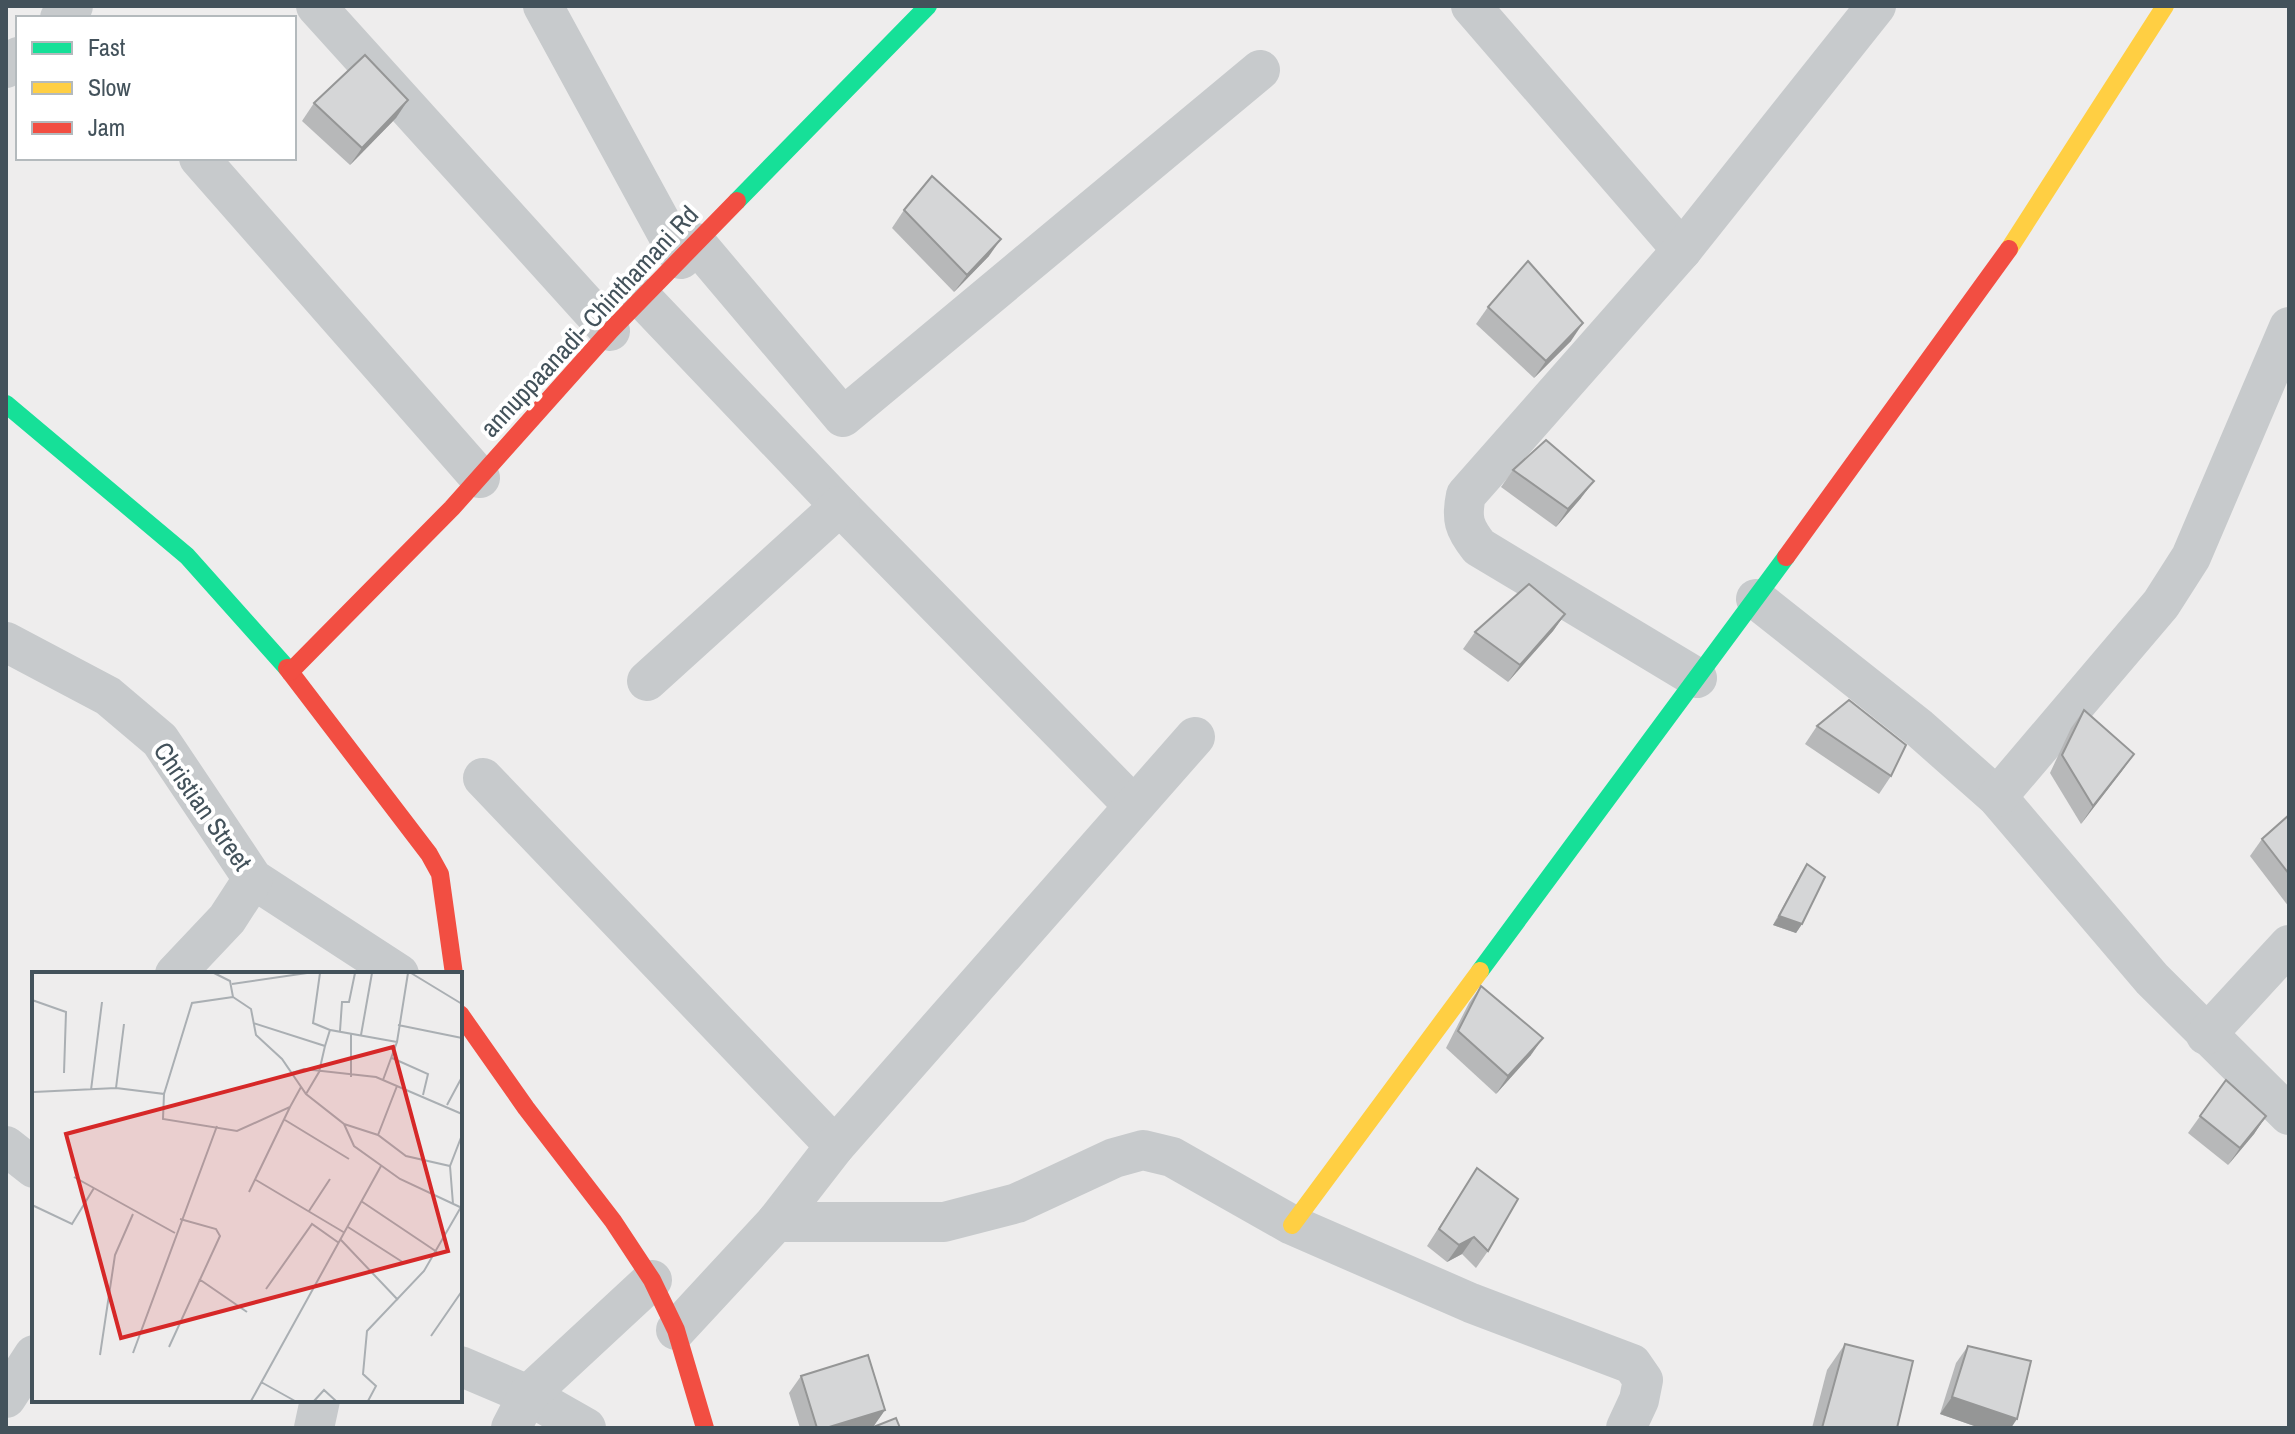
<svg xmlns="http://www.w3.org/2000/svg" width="2295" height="1434" viewBox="0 0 2295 1434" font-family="'Archivo Narrow',sans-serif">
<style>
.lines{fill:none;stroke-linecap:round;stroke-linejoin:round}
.street{stroke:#c7cacc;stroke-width:40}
.fast{stroke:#16e098;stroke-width:18}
.slow{stroke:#ffcf43;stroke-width:18}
.jam{stroke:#f24e42;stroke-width:18}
.wall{fill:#b7b8b9}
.shaded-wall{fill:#959696}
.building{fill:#d5d6d7;stroke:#959696;stroke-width:2}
.labels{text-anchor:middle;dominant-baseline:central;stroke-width:8;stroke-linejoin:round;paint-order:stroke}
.street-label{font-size:26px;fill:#43525b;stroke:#fff}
.inset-road{fill:none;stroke:#aaafb3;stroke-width:2}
.view{fill:#d62828;fill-opacity:0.15;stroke:#d62828;stroke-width:4}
.inset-edge{fill:none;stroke:#43525b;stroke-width:4}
</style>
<rect width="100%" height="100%" fill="#eeeded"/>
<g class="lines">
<g class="street">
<polyline points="316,6 610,331"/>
<polyline points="543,6 681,259"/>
<polyline points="1471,6 1682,250"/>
<polyline points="60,18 73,6"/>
<polyline points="6,68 18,57"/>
<polyline points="199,158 480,478"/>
<polyline points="696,243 843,417 1260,70"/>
<polyline points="642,298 840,506 1133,805"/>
<polyline points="1756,599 1919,728 1997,797 2152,979 2289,1115"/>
<polyline points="6,642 108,696 160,740 253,879 399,974"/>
<path d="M1697,678L1479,547C1464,528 1461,519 1466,495L1682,250L1876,6"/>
<polyline points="647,681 840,506"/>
<polyline points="483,778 835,1146"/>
<polyline points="1997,797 2161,604 2191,557 2289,327"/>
<polyline points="175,974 227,919 253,879"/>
<polyline points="2206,1035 2289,945"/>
<polyline points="6,1146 34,1168"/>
<polyline points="776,1222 835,1146 1195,737"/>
<polyline points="676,1330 776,1222 944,1222 1017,1203 1114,1158 1143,1150 1172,1157 1292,1225 1471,1303 1632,1364 1643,1380 1639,1400 1626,1428"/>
<polyline points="460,1366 528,1395 586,1428"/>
<polyline points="6,1398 34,1355"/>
<polyline points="314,1428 320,1400"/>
<polyline points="511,1428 528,1395 652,1280"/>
</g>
<g class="fast">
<polyline points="737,201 928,6"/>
<polyline points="6,404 187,556 287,668"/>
<polyline points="1480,971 1786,557"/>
</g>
<g class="slow">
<polyline points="2009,249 2165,6"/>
<polyline points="1292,1225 1480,971"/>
</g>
<g class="jam">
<polyline points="1786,557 2009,249"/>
<polyline points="287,668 429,854 440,874 454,974"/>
<polyline points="290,672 452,508 610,331 737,201"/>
<polyline points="460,1014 526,1108 613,1221 652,1280 676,1330 705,1428"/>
</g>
</g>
<g class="wall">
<polygon points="408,100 396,118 350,165 302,121 314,103"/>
<polygon points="904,210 989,256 954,292 892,228"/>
<polygon points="1488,307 1571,341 1534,378 1476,324"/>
<polygon points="1513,470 1581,498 1556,527 1501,487"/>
<polygon points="1565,614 1553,631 1508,682 1463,649 1475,632"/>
<polygon points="2084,710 2134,754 2081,824 2050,773 2071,728"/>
<polygon points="1817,726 1891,776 1879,794 1805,744"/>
<polygon points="2289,815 2289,907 2250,856 2262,839"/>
<polygon points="1807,864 1802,924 1796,933 1773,925 1801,873"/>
<polygon points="1481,986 1531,1055 1496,1094 1446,1048 1469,1003"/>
<polygon points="2226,1080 2266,1116 2254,1134 2228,1165 2188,1133"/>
<polygon points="1477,1168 1488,1251 1476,1268 1462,1254 1447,1262 1427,1246"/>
<polygon points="1845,1344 1897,1428 1812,1428 1827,1370"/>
<polygon points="1968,1346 2011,1428 1980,1428 1940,1414 1956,1363"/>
<polygon points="801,1376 885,1410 873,1427 900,1428 800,1428 789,1393"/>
</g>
<g class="shaded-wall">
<polygon points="408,100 396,118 350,165 362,148"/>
<polygon points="1001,239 989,256 954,292 967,275"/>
<polygon points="1583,323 1571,341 1534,378 1546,361"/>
<polygon points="1594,481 1581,498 1556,527 1568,509"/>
<polygon points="1565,614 1553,631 1508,682 1520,665"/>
<polygon points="2134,754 2122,771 2081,824 2093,806"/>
<polygon points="1779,916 1802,924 1796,933 1773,925"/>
<polygon points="1543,1038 1531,1055 1496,1094 1508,1076"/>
<polygon points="2266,1116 2254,1134 2228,1165 2240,1148"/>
<polygon points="1474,1237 1462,1254 1447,1262 1459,1245"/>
<polygon points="1952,1397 2017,1419 2011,1428 1980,1428 1940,1414"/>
<polygon points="885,1410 873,1427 826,1428"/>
</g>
<g class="building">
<polygon points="365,55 408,100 362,148 314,103"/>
<polygon points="932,176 1001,239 967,275 904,210"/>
<polygon points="1528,261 1583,323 1546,361 1488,307"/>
<polygon points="1546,440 1594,481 1568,509 1513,470"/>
<polygon points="1529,584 1565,614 1520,665 1475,632"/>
<polygon points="1849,700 1906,745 1891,776 1817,726"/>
<polygon points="2084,710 2134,754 2093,806 2062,755"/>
<polygon points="2289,815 2289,874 2262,839"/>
<polygon points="1807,864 1825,877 1802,924 1779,916"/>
<polygon points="1481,986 1543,1038 1508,1076 1458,1031"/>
<polygon points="2226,1080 2266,1116 2240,1148 2200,1116"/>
<polygon points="1477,1168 1518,1199 1488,1251 1474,1237 1459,1245 1439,1229"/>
<polygon points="1845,1344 1913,1361 1897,1428 1822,1428"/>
<polygon points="1968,1346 2031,1361 2017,1419 1952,1397"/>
<polygon points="868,1355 885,1410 826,1428 817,1428 801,1376"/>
<polygon points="896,1418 900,1428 871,1428"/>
</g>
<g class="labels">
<g class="street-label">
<text transform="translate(589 321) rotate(-47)">annuppaanadi- Chinthamani Rd</text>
<text transform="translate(203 806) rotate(55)">Christian Street</text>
</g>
</g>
<g transform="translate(32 972)">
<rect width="430" height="430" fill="#eeeded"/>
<path class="inset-road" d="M182,1L198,9L201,25L219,37L224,63L250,87L274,122L312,152L322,174L368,207L430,236M288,1L281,51L298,58M379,1L430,32M200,12L275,1M0,28L34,40L32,101M221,51L293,74L287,100L274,122M366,53L430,66M308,59L310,30H317L323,1M329,63L340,1M293,74L298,58L365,70M360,86L396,102L391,123M260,101L272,97L344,105L430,142M319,105V62M351,108L365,70L376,1M84,116L92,52M59,118L70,30M0,120L1,28M2,120L84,116L132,122L131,147L205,159L258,135L269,115M132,122L160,31L201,25M415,133L430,105M253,148L317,187M312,152L346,163L374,184L418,194L430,163M346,163L365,114M418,194L421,232M42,205L143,261M224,208L313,261M217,220L258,135M329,229L405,280M0,233L40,252L62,216M277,239L298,207M316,255L372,291M309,268L366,328M167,307L215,340M234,317L280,252L307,271M399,364L430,319M137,375L188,264L184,257L148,247M101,381L185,154M68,383L83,283L101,242M229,410L263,429M219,429L349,194M282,429L292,418L304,429M336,429L344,414L331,402L335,359L392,299L429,235"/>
<path class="view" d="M361,75L416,279L89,366L34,162Z"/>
<rect width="430" height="430" class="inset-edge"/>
</g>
<rect width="2295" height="1434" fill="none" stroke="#43525b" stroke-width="16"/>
<rect x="16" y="16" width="280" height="144" fill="#ffffff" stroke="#b4babd" stroke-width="2"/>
<rect x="32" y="42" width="40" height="12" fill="#16e098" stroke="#b4babd" stroke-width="2"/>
<text x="88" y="56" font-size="24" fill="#43525b">Fast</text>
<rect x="32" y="82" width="40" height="12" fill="#ffcf43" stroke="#b4babd" stroke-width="2"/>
<text x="88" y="96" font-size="24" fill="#43525b">Slow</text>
<rect x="32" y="122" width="40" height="12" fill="#f24e42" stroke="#b4babd" stroke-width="2"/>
<text x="88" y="136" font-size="24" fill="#43525b">Jam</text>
</svg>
